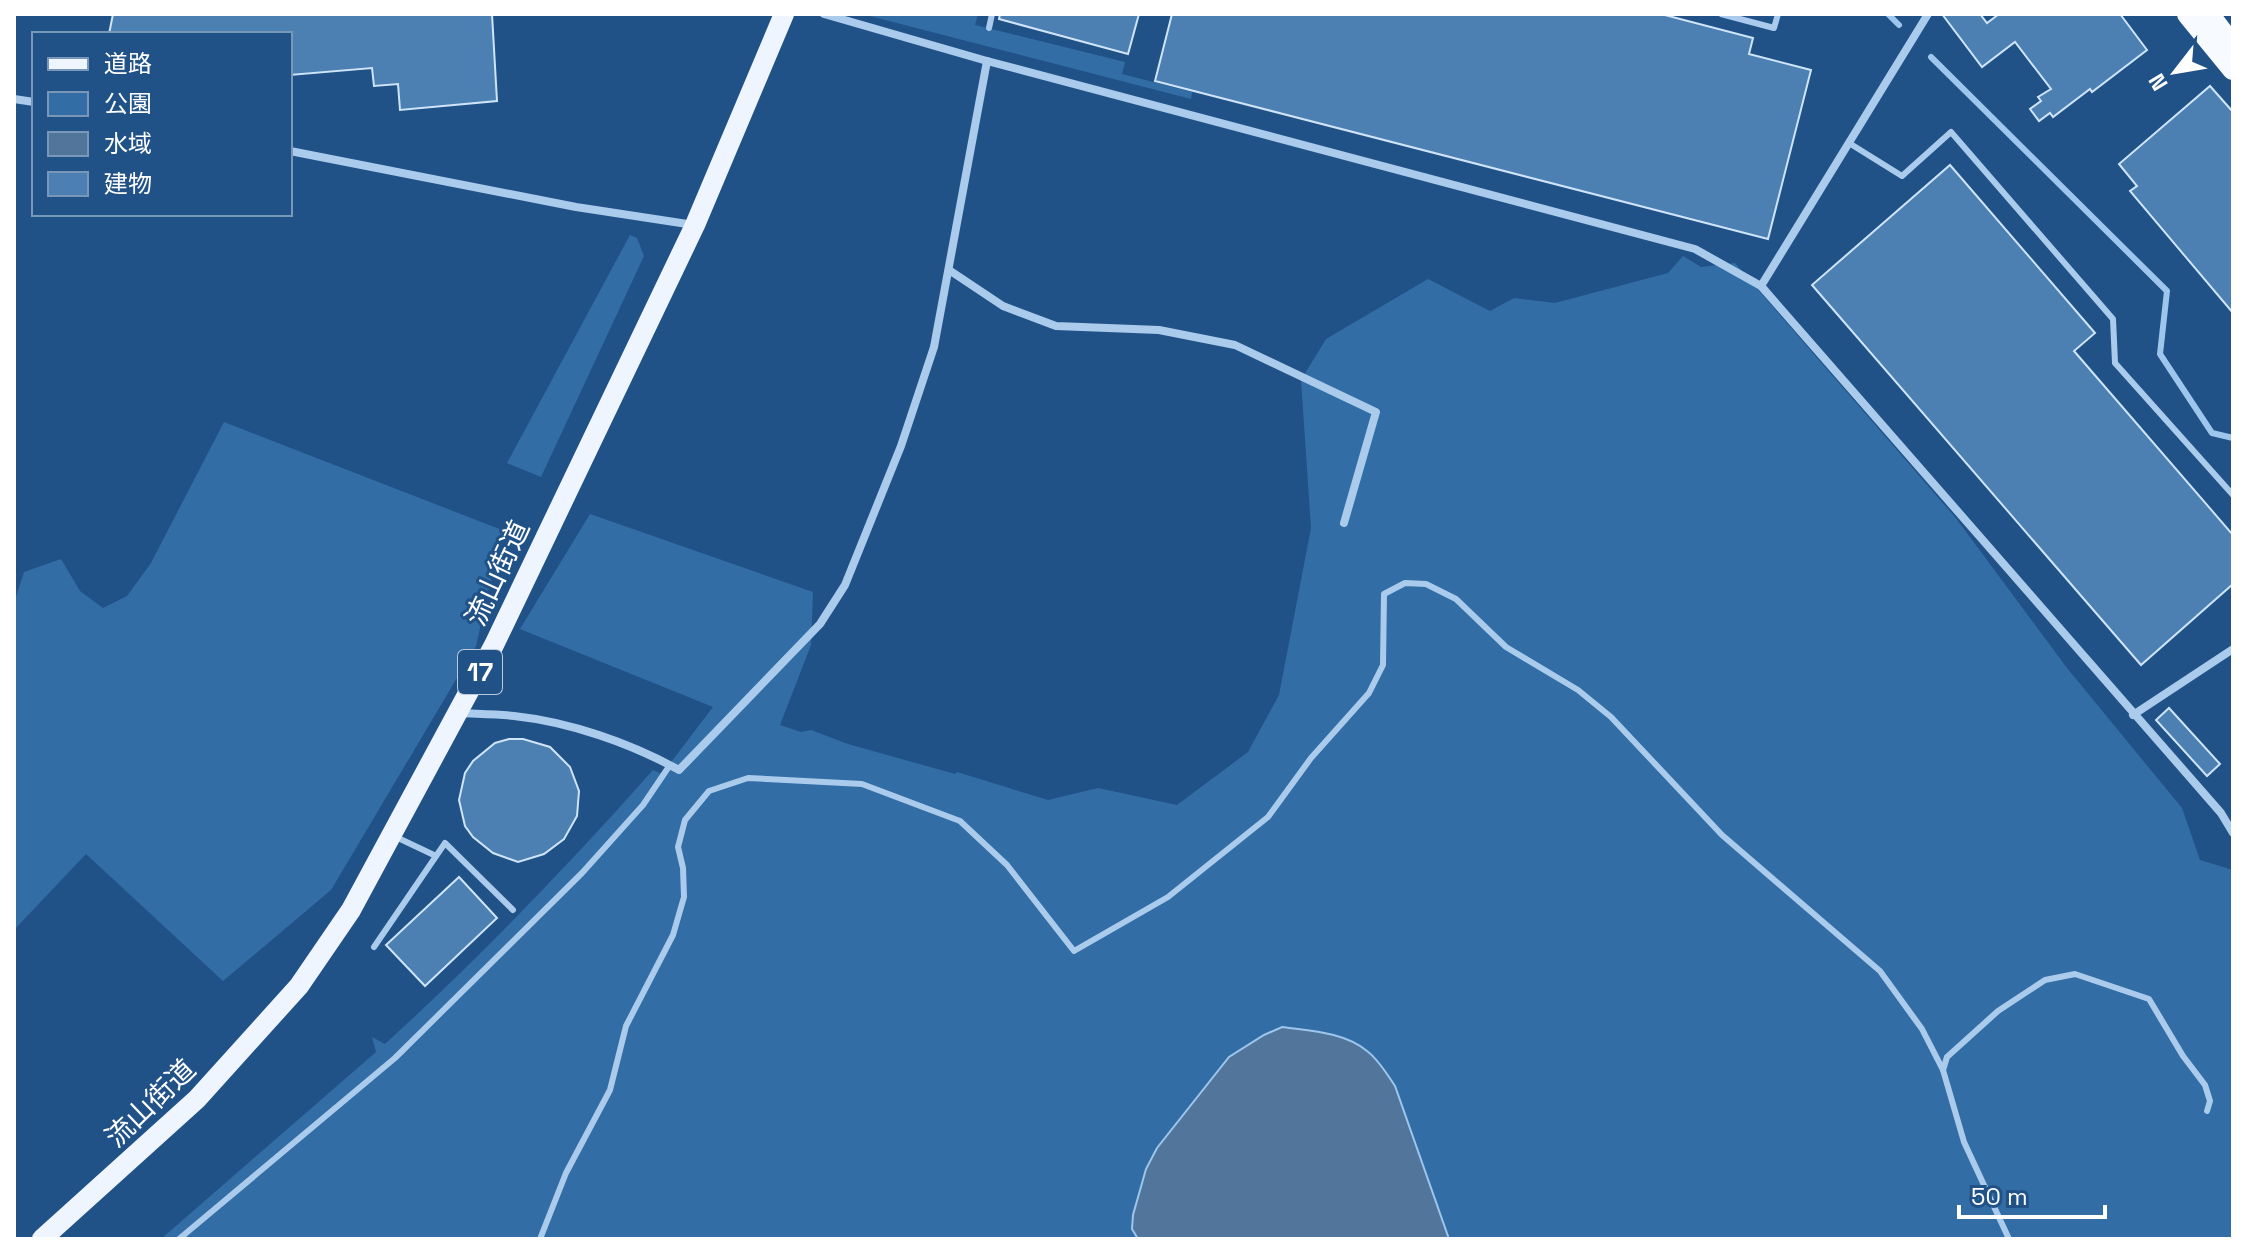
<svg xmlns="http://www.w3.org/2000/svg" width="2247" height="1253" viewBox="0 0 2247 1253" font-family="'Space Grotesk','Noto Sans JP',sans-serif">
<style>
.green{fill:#336da5}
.water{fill:#51759b;stroke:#9ec6ec;stroke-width:2}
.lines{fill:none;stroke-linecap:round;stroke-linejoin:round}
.stream{stroke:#9ec6ec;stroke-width:6}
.building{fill:#4c7fb2;stroke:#cfe4f8;stroke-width:2}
.service{stroke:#aacbeb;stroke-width:6}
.minor{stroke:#aacbeb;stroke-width:8}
.primary{stroke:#eff5fe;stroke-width:20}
.trunk{stroke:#f7fafe;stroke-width:22}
.labels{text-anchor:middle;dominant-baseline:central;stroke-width:6;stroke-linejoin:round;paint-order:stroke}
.shield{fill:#205288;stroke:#bccbdb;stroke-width:2}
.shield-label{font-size:26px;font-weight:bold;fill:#fff}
.street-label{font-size:28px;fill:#fff;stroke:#205288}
</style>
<rect width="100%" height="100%" fill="#205288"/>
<g class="green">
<polygon points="862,14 978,14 975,25 1125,62 1122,74 1192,92 1191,99"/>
<polygon points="630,235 637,238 644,256 541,477 507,463"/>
<path d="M1683,256L1701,267L1735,263L1955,517L2067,668L2182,808L2200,860L2233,870V1239H161L376,1052L372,1037L385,1044C480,957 568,866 653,770L662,774L713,707L520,629L590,514L813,592L811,645L780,725L801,732L811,730L848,744L955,774L957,772L1048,800L1098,788L1177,805L1248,752L1279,695L1311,528L1301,380L1326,339L1428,279L1490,311L1514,298L1555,303L1668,273Z"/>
<polygon points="224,422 502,530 476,646 331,890 223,981 86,854 14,930 14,603 24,572 61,559 80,591 103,608 127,596 151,563"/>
</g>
<path class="water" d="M1282,1027C1310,1031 1344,1032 1367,1051C1378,1059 1387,1074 1395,1086L1449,1239H1138L1132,1229L1133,1215L1146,1169L1157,1148L1229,1057L1264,1035Z"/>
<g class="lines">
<g class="stream">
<polyline points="1888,14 1899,25"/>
<polyline points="1931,57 2167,291 2160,354 2212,433 2233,438"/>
</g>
</g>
<g class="building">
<polygon points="113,14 492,14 497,101 400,110 398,84 374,86 372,68 290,75 290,34 109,34"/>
<polygon points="1000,14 1139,14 1128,54 999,19"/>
<polygon points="1172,14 1661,14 1753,38 1749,54 1811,70 1768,239 1155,81"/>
<polygon points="1942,14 1980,14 1987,23 1999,14 2120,14 2147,50 2092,92 2090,89 2053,117 2050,113 2039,121 2030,109 2041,101 2038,97 2051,89 2015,42 1982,67"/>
<polygon points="2210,86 2233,112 2233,313 2130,191 2137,186 2119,164"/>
<polygon points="1950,165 2095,333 2074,351 2233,535 2233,584 2141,665 1812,285"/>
<polygon points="2169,708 2220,764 2207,776 2156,720"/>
<polygon points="509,739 523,739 550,747 570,767 579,791 577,816 564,839 544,854 518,862 493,853 473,837 465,826 459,800 465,773 473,761 495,743"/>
<polygon points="459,877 497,918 425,986 386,945"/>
</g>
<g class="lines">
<g class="service">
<polyline points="1721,14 1774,28 1778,14"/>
<polyline points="989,28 992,14"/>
<polyline points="1849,143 1902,176 1951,132 2113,319 2115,363 2233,495"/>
<polyline points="396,837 436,856"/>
<polyline points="374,947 445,843 513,910"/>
<polyline points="179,1239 395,1058 582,873 643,805 670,765"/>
<polyline points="540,1239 566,1173 610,1090 626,1026 673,935 684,897 683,868 678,847 685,820 709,791 748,778 862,784 960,821 1007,865 1074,951 1168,897 1268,817 1311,758 1369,693 1383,665 1384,594 1405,583 1426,584 1456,599 1506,647 1578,690 1611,717 1722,835 1880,971 1922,1029 1943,1070"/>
<polyline points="2009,1239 1964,1142 1943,1070 1947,1057 1998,1011 2045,980 2075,974 2149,999 2183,1056 2205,1085 2210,1101 2207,1111"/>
</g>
<g class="minor">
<polyline points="824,14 987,61 1695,249 1761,286 2221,813 2233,833"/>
<polyline points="14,99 34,102"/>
<polyline points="290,151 576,207 694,225"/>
<polyline points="949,270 1003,306 1056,326 1159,330 1235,345 1376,412 1344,523"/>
<polyline points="1761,286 1928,14"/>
<path d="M458,713C477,714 496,714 514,716C570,722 630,743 679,770L820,624L845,585L901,446L934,347L987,61"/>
<polyline points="2133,715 2233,649"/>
</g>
<polyline class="primary" points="42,1239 197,1099 299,986 351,910 494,645 695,225 784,14"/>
<g class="trunk">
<polyline points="2188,14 2233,69"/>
<polyline points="2208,14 2233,47"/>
</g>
</g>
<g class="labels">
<rect class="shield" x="458" y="650" width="44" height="44" rx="6"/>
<g class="shield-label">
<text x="480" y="672">17</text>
</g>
<g class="street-label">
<text transform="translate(497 573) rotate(-65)">流山街道</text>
<text transform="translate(150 1103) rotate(-44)">流山街道</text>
</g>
</g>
<rect width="2247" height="1253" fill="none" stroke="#ffffff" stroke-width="32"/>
<rect x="32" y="32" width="260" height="184" fill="#205288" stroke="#7997b8" stroke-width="2"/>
<rect x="48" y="58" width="40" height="12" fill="#eff5fe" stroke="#7997b8" stroke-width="2"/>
<text x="104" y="72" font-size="24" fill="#ffffff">道路</text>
<rect x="48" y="92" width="40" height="24" fill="#336da5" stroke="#7997b8" stroke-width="2"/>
<text x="104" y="112" font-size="24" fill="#ffffff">公園</text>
<rect x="48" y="132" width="40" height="24" fill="#51759b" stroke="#7997b8" stroke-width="2"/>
<text x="104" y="152" font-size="24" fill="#ffffff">水域</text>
<rect x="48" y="172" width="40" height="24" fill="#4c7fb2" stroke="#7997b8" stroke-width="2"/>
<text x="104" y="192" font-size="24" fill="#ffffff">建物</text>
<g transform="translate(2175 72) rotate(239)" stroke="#205288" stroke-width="6" paint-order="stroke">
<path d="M0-6L14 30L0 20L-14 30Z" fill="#ffffff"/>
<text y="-12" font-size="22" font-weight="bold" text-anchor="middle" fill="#ffffff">N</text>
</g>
<path d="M1959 1205v12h146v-12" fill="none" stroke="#ffffff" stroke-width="4"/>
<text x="1971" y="1205" font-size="24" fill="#ffffff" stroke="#205288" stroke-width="6" paint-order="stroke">50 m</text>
</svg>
